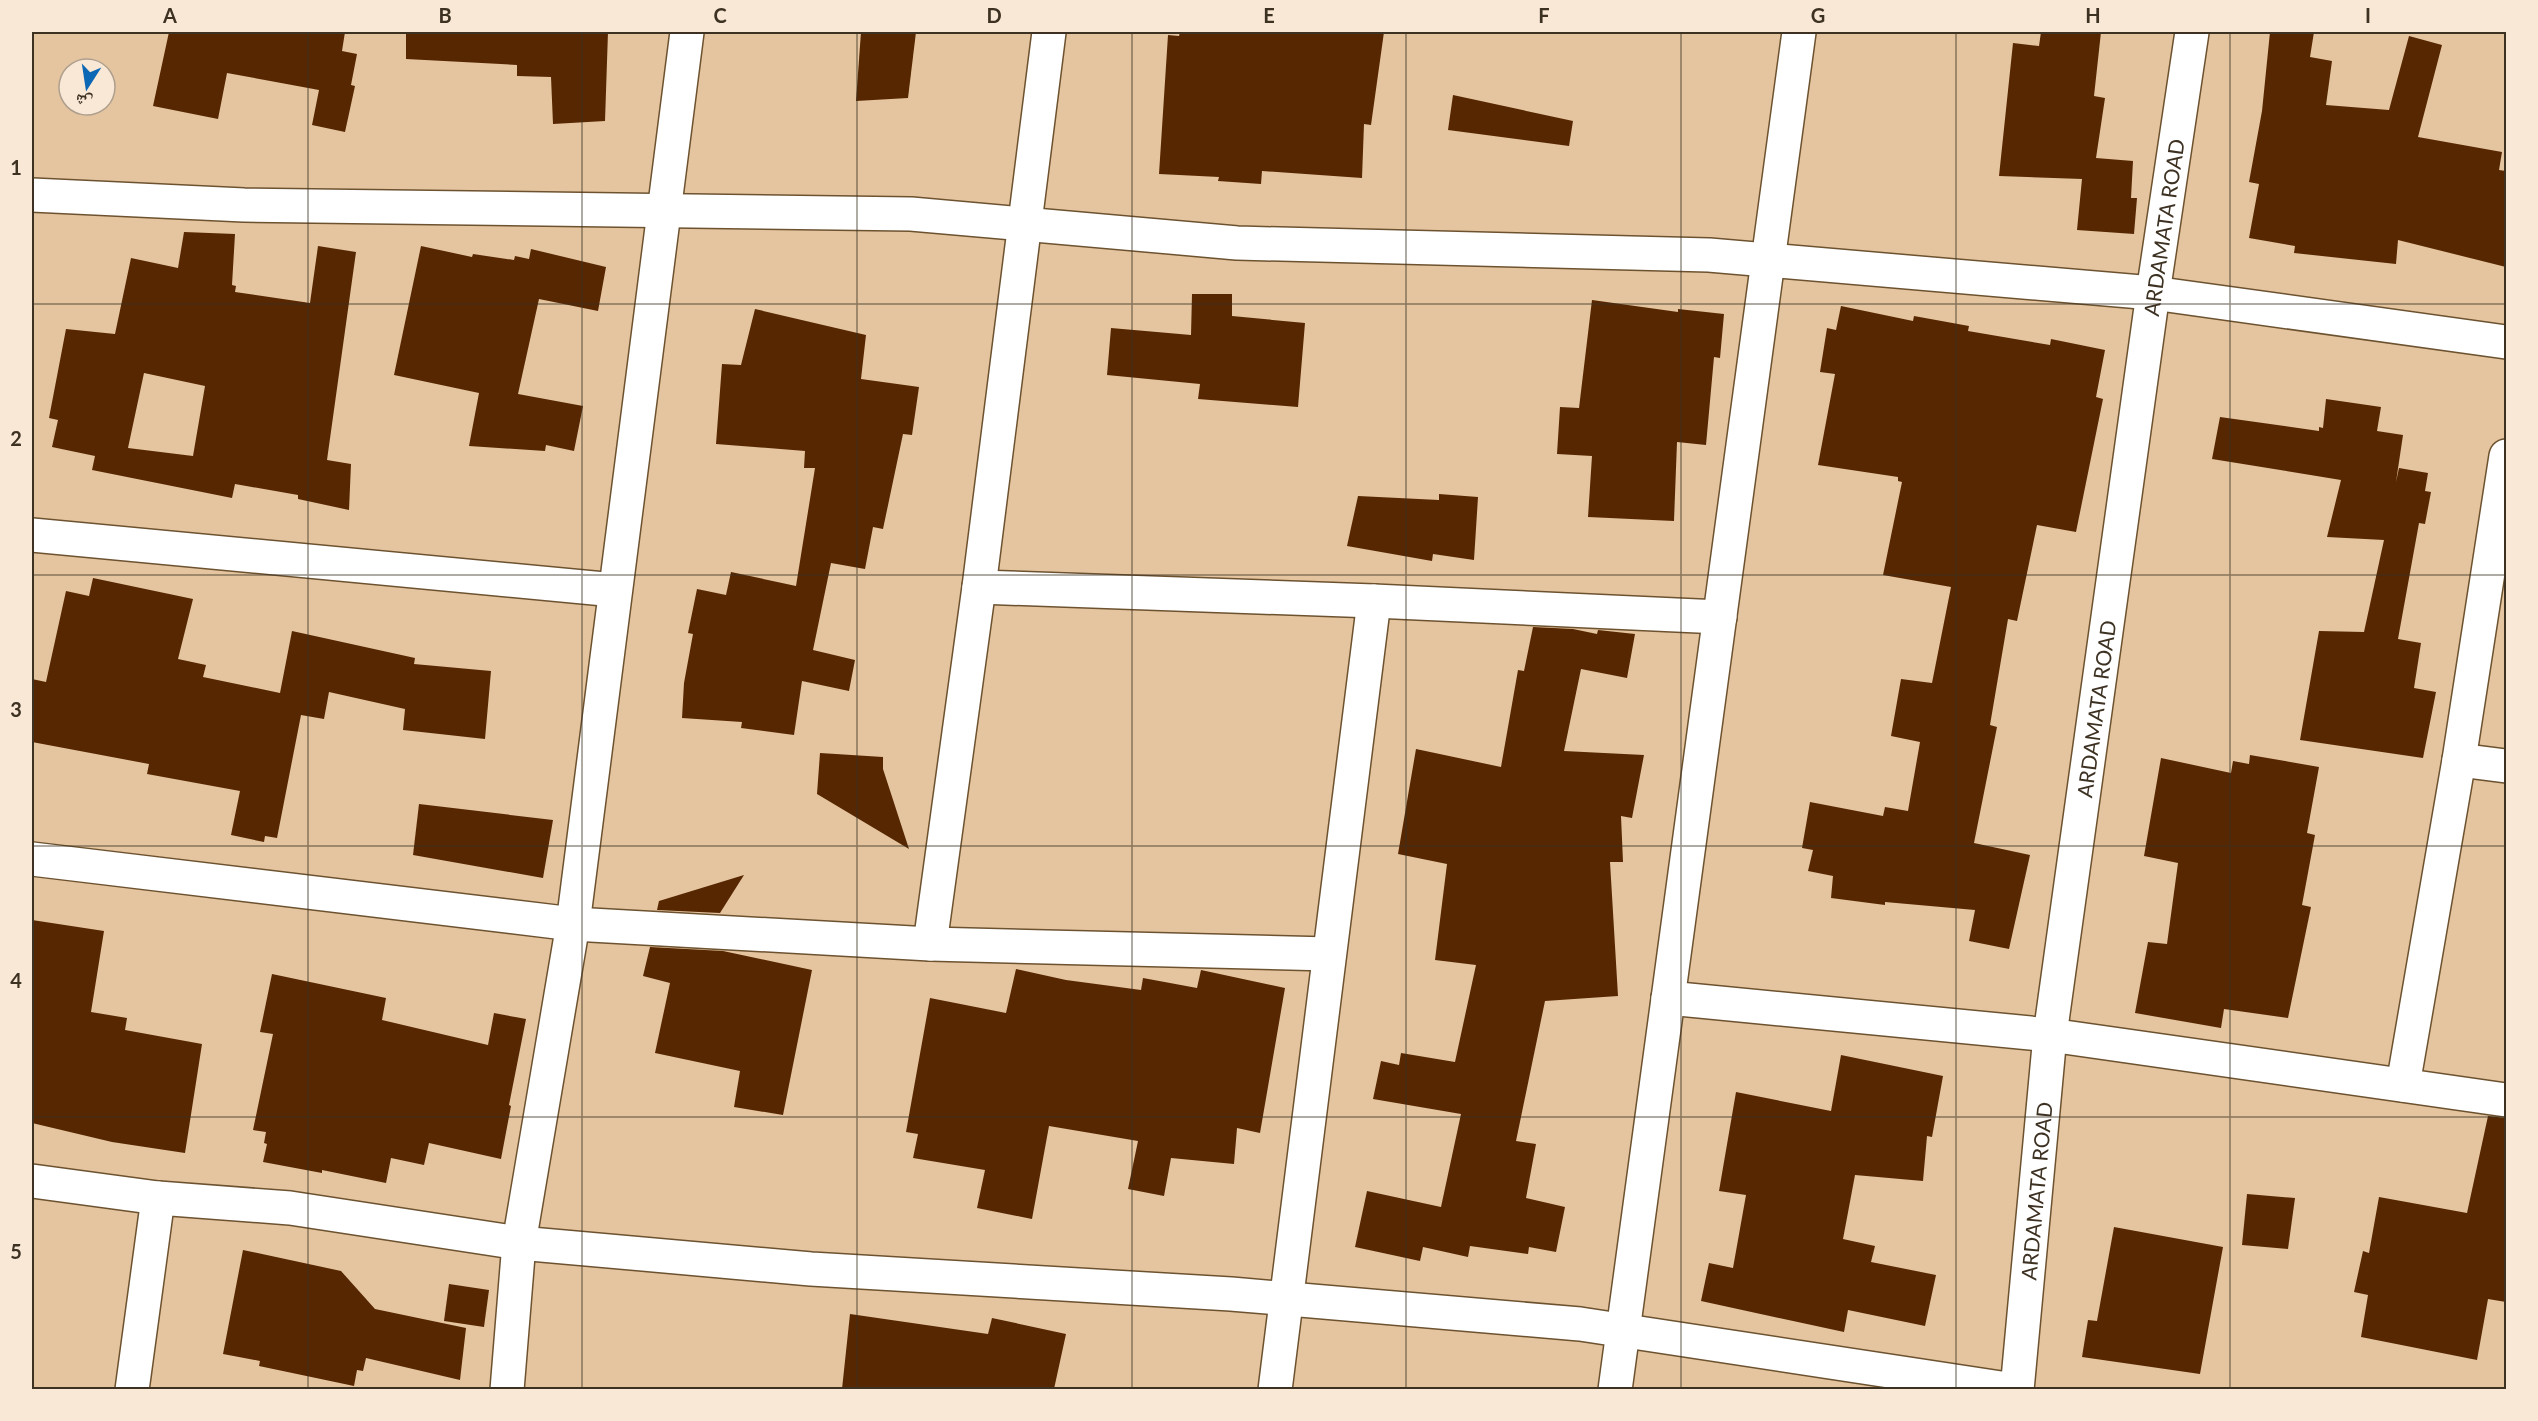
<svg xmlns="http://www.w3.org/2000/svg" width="2538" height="1421" viewBox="0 0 2538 1421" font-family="Lato,'Noto Naskh Arabic',sans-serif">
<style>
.building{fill:#572702;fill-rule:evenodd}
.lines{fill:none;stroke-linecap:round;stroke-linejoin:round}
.street-casing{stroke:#6d5230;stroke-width:36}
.secondary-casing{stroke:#6d5230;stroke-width:36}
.street{stroke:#fff;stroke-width:33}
.secondary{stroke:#fff;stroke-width:33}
.grid{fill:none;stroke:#3d3122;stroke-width:1.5;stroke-opacity:0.55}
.labels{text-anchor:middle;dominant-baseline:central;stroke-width:6;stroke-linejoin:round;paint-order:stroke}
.street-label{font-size:21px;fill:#3d3122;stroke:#f9e8d6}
.neatline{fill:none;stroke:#3d3122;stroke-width:2}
.grid-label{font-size:20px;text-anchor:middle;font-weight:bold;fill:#3d3122}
</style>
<rect width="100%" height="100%" fill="#e4c59f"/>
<g class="building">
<polygon points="169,32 345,32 342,51 357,54 351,85 355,86 345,132 312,125 319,90 227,73 218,119 153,106"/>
<polygon points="406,32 608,32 605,121 553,124 551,77 517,76 517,65 406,59"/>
<polygon points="861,32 916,32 908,98 856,101"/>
<polygon points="1180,32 1384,32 1371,125 1364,124 1362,178 1262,171 1261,184 1218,181 1219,177 1159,174 1168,35 1179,36"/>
<polygon points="2041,32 2101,32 2094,96 2105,98 2096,158 2133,161 2131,198 2137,198 2134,234 2077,230 2082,179 1999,176 2013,43 2039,46"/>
<polygon points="2270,32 2314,32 2310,57 2332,61 2326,105 2389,110 2409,36 2442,45 2418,137 2502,152 2499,170 2506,171 2506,267 2398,240 2396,264 2294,253 2295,246 2249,238 2259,184 2249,182 2262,111"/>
<polygon points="1453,95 1573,121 1569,146 1448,130"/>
<path d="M184,232L235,234L232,285L236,286L235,292L310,303L318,246L356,252L327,460L351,464L349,510L298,499V495L235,484L232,498L92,470L95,456L52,447L58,420L49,418L66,329L115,334L131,258L178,268ZM144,373L205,386L193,456L128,448Z"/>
<polygon points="421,246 472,257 473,254 514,260 515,256 529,259 531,249 606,267 598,311 539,299 518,394 583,406 574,451 546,445 545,451 469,446 479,393 394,375"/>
<polygon points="1192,294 1232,294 1232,316 1305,323 1298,407 1198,399 1200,384 1107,375 1111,328 1191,335"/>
<polygon points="1592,300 1678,312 1678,309 1724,314 1720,358 1714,357 1706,445 1677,442 1674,521 1588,517 1592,456 1557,454 1560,407 1579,408"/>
<polygon points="1841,306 1913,321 1914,316 1969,326 1968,331 2050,345 2051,339 2105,350 2096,397 2103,399 2076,532 2037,525 2017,621 2008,619 1990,725 1997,727 1974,843 2030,855 2009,949 1969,941 1975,910 1885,902 1885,905 1831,898 1833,876 1808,871 1813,850 1802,848 1810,802 1883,816 1885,807 1908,811 1920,742 1891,736 1901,679 1932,683 1951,587 1883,575 1902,482 1898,481 1898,477 1818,465 1835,374 1820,372 1827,328 1836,330"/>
<polygon points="755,309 866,335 861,379 919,387 912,435 903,434 883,529 873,527 865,569 831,563 813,650 855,660 849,691 802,681 794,735 741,728 742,722 682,718 684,683 693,634 688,633 697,589 726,595 731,572 796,586 815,468 804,468 805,451 716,444 722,364 741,365"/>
<polygon points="2326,399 2381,407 2377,431 2403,435 2396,482 2399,468 2428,473 2425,491 2431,492 2425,524 2419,523 2398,639 2421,643 2414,688 2436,692 2423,758 2300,740 2319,631 2364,632 2384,540 2327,537 2341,480 2212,459 2220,417 2319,431 2319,427 2323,428"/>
<polygon points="1439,494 1478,497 1474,560 1433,554 1432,561 1347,546 1358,496 1439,500"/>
<polygon points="93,578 193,599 178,659 206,665 203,677 280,693 292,631 415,658 414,664 491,671 485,739 403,730 405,709 329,692 324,719 301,715 277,838 265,836 264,842 231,835 240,791 147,774 149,764 32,742 32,679 46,682 66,591 89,596"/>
<polygon points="1533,627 1573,629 1597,634 1598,630 1635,634 1627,678 1581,669 1564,751 1644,755 1632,818 1621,816 1623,862 1610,862 1618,996 1545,1001 1516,1141 1536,1144 1526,1198 1565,1207 1556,1252 1529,1247 1528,1254 1470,1246 1468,1257 1423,1247 1420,1261 1355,1247 1367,1191 1441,1207 1461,1114 1373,1099 1381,1061 1399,1065 1401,1053 1455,1062 1476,965 1435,960 1447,864 1398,854 1416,749 1501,767 1518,670 1524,671"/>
<polygon points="820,753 883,757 883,769 909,849 817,794"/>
<polygon points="2250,755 2319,767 2307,833 2315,835 2302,905 2311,907 2288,1018 2224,1009 2221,1028 2135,1013 2148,942 2167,944 2178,863 2144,856 2161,758 2231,773 2233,761 2249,764"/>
<polygon points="419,804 553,820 543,878 413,855"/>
<polygon points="744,875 720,913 657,910 659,901"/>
<polygon points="32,920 104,931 91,1012 127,1018 125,1030 202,1044 185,1153 112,1142 32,1123"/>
<polygon points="650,947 723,951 812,970 783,1115 734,1107 740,1071 655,1053 670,983 643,976"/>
<polygon points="1016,969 1066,980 1141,990 1143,978 1197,988 1201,970 1285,988 1260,1133 1237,1128 1234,1164 1171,1158 1164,1196 1128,1189 1138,1141 1049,1126 1032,1219 977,1208 985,1170 913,1158 918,1134 906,1132 930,998 1006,1013"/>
<polygon points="272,974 386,998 382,1020 488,1045 494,1013 526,1019 509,1105 511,1106 501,1159 429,1143 424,1165 391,1158 386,1183 322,1170 322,1173 263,1162 267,1144 264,1143 266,1132 253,1130 273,1034 260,1032"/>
<polygon points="1841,1055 1943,1076 1932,1137 1927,1136 1923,1181 1855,1175 1843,1239 1875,1246 1871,1262 1936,1275 1925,1326 1848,1310 1844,1332 1701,1301 1709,1263 1733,1268 1746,1195 1719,1191 1736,1092 1831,1111"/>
<polygon points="2488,1116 2506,1118 2506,1302 2488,1299 2477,1360 2361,1337 2368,1295 2354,1292 2363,1251 2369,1253 2379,1197 2467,1213"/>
<polygon points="2247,1194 2295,1198 2288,1249 2242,1245"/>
<polygon points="2114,1227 2223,1247 2200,1374 2082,1357 2088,1320 2097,1321"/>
<polygon points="243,1250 341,1271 375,1309 466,1328 460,1380 366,1358 363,1371 357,1370 354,1386 259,1366 260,1361 223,1354"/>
<polygon points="449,1284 489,1290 484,1327 444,1321"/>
<polygon points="850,1314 988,1334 992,1318 1066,1334 1054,1389 842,1389"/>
</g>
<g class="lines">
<g class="street-casing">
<g id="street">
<polyline points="32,195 244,205 911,214 1237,243 1709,255 2153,293 2506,342"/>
<polyline points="32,535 615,590"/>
<polyline points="979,587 1374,601 1720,617"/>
<polyline points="2459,760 2506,766"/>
<polyline points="32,859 573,924 930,944 1329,954"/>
<polyline points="930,944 979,587 1049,32"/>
<polyline points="1668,998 2050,1035 2506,1100"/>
<polyline points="2403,1085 2459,760 2506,456"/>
<polyline points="32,1181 158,1198 290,1208 519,1243 811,1269 1231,1294 1580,1324 2014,1390"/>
<polyline points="132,1390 158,1198"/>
<polyline points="507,1390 519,1243 573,924 687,32"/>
<polyline points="1275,1390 1374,601"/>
<polyline points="1615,1390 1799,32"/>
</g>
</g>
<g class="secondary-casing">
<g id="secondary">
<path id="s1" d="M2017,1390L2050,1035L2153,293L2192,32"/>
</g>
</g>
<use href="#street" class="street"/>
<use href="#secondary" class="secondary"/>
</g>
<path class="grid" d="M308,32V1390M582,32V1390M857,32V1390M1132,32V1390M1406,32V1390M1681,32V1390M1956,32V1390M2230,32V1390M32,304H2506M32,575H2506M32,846H2506M32,1117H2506"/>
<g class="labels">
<g class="street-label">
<text stroke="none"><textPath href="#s1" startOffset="1172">ARDAMATA ROAD</textPath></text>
<text stroke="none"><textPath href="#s1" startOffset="686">ARDAMATA ROAD</textPath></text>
<text stroke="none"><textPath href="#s1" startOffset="200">ARDAMATA ROAD</textPath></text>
</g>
</g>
<rect width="2538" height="1421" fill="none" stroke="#f9e8d6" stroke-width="66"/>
<g transform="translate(87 87) rotate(192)"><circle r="28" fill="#f9e8d6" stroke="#ae9f8e" stroke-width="1.5"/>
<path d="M0-4.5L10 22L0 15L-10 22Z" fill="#0c67b4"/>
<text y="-9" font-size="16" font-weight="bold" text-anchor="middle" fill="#3d3122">ش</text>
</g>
<rect x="33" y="33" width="2472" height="1355" class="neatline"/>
<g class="grid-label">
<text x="170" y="23">A</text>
<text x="445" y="23">B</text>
<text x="720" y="23">C</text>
<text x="994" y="23">D</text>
<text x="1269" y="23">E</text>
<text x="1544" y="23">F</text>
<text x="1818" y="23">G</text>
<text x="2093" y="23">H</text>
<text x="2368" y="23">I</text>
<text x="16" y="175">1</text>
<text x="16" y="446">2</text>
<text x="16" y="717">3</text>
<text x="16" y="988">4</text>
<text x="16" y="1259">5</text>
</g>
</svg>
